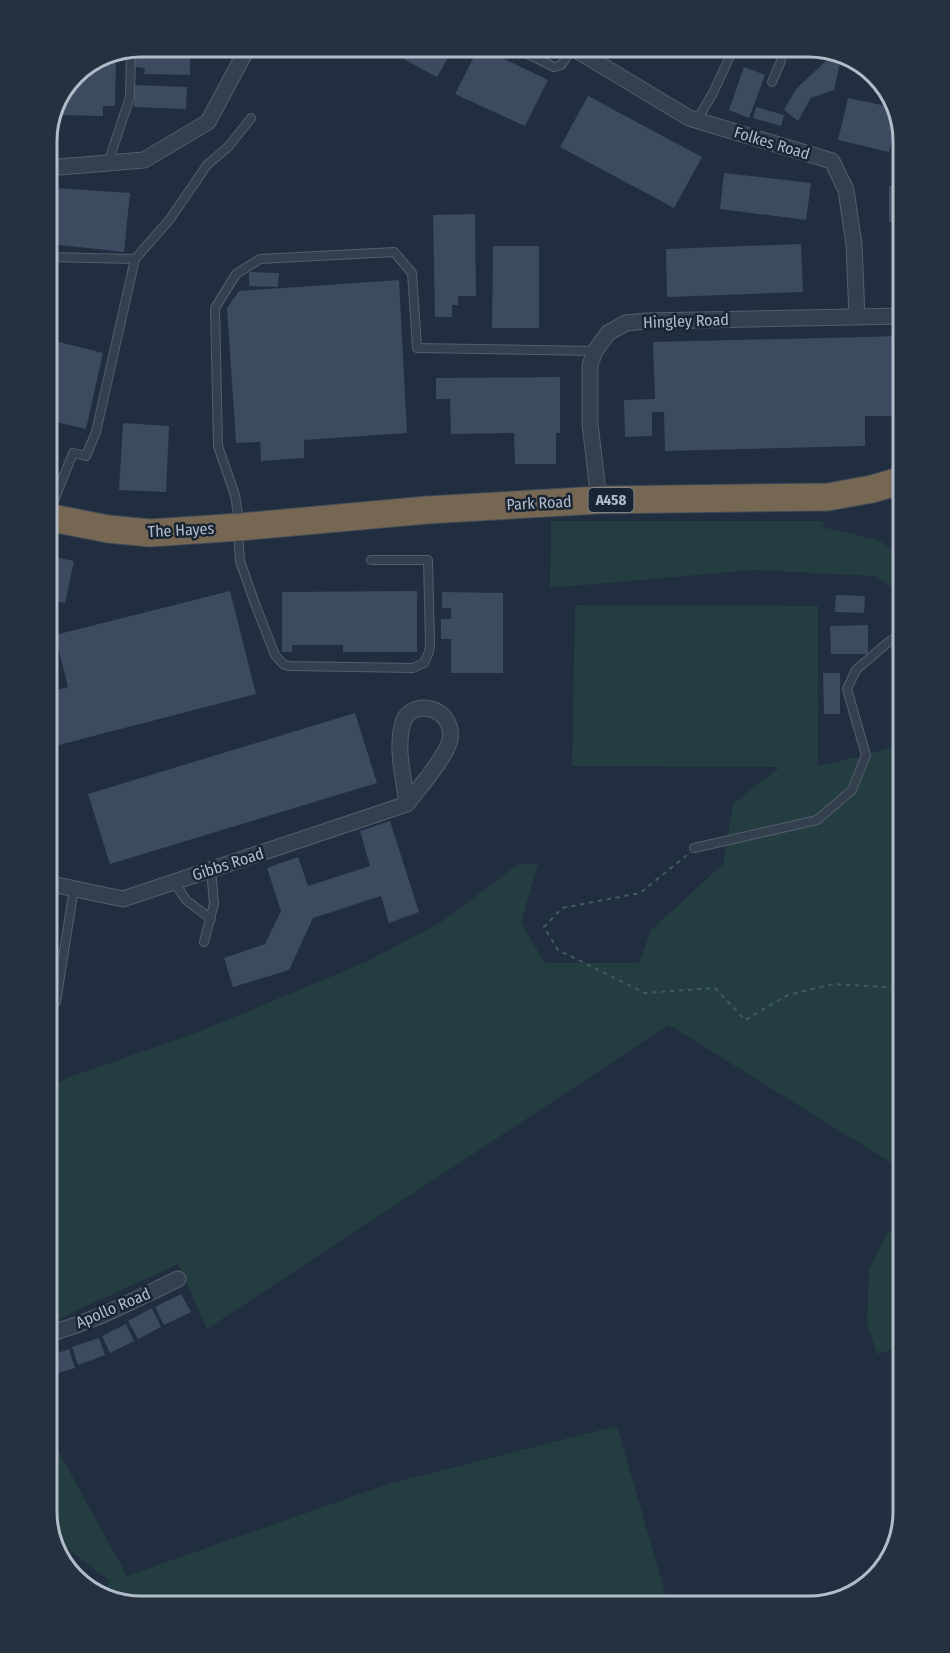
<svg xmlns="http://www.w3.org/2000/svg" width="950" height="1653" viewBox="0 0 950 1653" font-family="'Fira Sans Condensed',sans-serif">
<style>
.green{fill:#233d40}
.building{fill:#3c4b5f}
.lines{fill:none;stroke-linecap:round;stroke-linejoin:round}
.lane-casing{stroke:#535e6d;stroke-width:10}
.street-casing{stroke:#535e6d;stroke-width:17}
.highway-casing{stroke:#404b5a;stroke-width:29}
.path{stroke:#415a5d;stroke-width:2;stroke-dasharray:4.5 4.5;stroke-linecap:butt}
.lane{stroke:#35404f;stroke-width:8}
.street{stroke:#35404f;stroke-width:15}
.highway{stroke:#756751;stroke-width:27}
.labels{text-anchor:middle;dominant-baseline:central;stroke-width:5;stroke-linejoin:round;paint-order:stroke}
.shield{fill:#1a2533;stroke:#848e9d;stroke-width:1.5}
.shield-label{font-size:15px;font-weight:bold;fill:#b1bbca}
.street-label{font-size:16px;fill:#b1bbca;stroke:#1a2533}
.rim{fill:none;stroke:#b1bbca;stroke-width:3}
</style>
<rect width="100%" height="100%" fill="#212e3f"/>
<g class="green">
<polygon points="551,521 822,521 826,528 878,540 903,557 903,595 875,576 754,570 550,588"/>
<polygon points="575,605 818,606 818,766 866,755 903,743 903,1170 669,1025 207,1329 178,1264 52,1322 47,1314 47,1088 70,1077 201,1031 368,961 443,921 519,864 538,864 521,923 545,963 639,963 651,930 723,864 733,804 780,767 572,766"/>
<polygon points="903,1225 903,1346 877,1354 867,1323 869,1269 887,1233"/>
<polygon points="617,1426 669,1606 135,1606 102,1595 110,1581 53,1538 47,1512 47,1433 49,1434 127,1576 388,1484"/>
</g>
<g class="building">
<polygon points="141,47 190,47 190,75 144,74 145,68 134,67 134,49"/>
<polygon points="382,47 454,47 437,77"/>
<polygon points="479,47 548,80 525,126 455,94"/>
<polygon points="810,47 839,55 836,61 840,63 834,90 811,98 798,121 784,110 796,89 829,58"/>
<polygon points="116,57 115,106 103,106 103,116 58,115 59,108 74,74"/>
<polygon points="744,67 765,75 749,118 729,110"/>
<polygon points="134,85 187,87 186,109 134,107"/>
<polygon points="588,96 702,157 674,208 560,147"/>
<polygon points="848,98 896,108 898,116 889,152 838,140"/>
<polygon points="756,107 784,115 781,126 753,118"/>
<polygon points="724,173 811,183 806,220 720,209"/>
<rect x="889" y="186" width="14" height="36"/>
<polygon points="57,188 130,193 124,252 50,244"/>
<polygon points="475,214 476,296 458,296 458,305 452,305 452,317 435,317 433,215"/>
<polygon points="801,244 803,292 667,297 666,249"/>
<polygon points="493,246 539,246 539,328 492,328"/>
<polygon points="249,272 279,273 278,287 249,286"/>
<polygon points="399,280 407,433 304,440 304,458 261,461 260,442 236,443 227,308 239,291"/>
<polygon points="903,336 903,416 865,416 865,446 665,451 664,412 652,412 652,436 625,437 624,400 655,399 653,342"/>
<polygon points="47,339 103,353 86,429 56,422 48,460"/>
<polygon points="560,377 560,433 556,433 556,464 515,464 514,433 451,434 450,399 436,399 436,378"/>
<polygon points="123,423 169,426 166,492 119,490"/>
<polygon points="50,556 74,561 65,603 47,599 47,570"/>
<polygon points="230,591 256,694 47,748 47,693 68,687 55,635"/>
<polygon points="417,591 417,652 343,652 343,645 292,645 292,652 282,652 282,592"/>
<polygon points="442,592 503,593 503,673 451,673 451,639 441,639 441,619 451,619 451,608 442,608"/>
<polygon points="836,595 865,596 864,613 835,612"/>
<polygon points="868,625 868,654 831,654 830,626"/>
<polygon points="823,673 840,673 840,714 824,714"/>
<polygon points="355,713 377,783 110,864 88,794"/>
<polygon points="390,821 419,912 389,923 381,896 313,918 289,970 233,987 224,958 265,944 281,911 267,868 298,857 308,886 370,866 360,831"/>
<polygon points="47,900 55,902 48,940 47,940"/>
<polygon points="181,1294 191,1312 164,1325 155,1307"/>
<polygon points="152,1308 161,1327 138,1339 128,1321"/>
<polygon points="126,1324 134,1341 110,1353 102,1336"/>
<polygon points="99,1338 105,1355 78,1365 72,1347"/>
<polygon points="69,1349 75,1368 51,1375 47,1357"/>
</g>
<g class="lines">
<g class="lane-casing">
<g id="lane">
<polyline points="514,47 554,67 561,65 573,48"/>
<polyline points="850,60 869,71"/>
<polyline points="772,82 781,61 780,47"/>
<polyline points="697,120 713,93 731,54 732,47"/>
<polyline points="108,163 130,97 131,51"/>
<polyline points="47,255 49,257 135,259"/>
<polyline points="49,513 73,453 86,456 96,432 135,259 170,219 207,165 229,146 251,118"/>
<polyline points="239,521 235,495 218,446 215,308 236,274 260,259 394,252 412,273 417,348 595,351"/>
<polyline points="238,533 240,561 254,601 275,655 283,664 289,666 413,668 424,663 429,652 430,644 428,560 371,560"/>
<polyline points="694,848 817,820 852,790 866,755 847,689 856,670 886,644 903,632"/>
<polyline points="174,882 186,900 211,919"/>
<polyline points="204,942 214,904 211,869"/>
<polyline points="56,1002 74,888"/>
</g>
</g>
<g class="street-casing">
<g id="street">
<polyline points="571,47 689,118 832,161 846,190 854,244 857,317"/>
<polyline points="47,168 144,160 208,122 248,47"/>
<polyline points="599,500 590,424 590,365 595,351 608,333 626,323 646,321 903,316"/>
<path d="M47,883L123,899L407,804C404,779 396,750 402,726C408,696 455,706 450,739C448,755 418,789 407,804"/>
<path d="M47,1334C92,1323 136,1299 178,1279"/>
</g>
</g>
<g class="highway-casing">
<polyline id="highway" points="47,517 108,529 150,533 240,527 427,510 599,500 828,497 872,489 903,480"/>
</g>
<polyline class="path" points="687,855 640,893 562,908 544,927 558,950 645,993 715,988 745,1020 788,995 833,984 903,988"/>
<use href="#lane" class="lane"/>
<use href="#street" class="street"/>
<use href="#highway" class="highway"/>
</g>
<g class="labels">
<rect class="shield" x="588.5" y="488" width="45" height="24" rx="4.5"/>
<g class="shield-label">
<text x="611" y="500">A458</text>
</g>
<g class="street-label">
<text transform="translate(772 143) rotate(17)">Folkes Road</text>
<text transform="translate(686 321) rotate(-2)">Hingley Road</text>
<text transform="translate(539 503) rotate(-3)">Park Road</text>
<text transform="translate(181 530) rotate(-3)">The Hayes</text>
<text transform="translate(228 864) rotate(-18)">Gibbs Road</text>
<text transform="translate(113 1308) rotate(-23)">Apollo Road</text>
</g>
</g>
<path d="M0 0H950V1653H0ZM141 57H809A84 84 0 0 1 893 141V1512A84 84 0 0 1 809 1596H141A84 84 0 0 1 57 1512V141A84 84 0 0 1 141 57Z" fill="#26313f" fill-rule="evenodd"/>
<path class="rim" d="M141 57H809A84 84 0 0 1 893 141V1512A84 84 0 0 1 809 1596H141A84 84 0 0 1 57 1512V141A84 84 0 0 1 141 57Z"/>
</svg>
